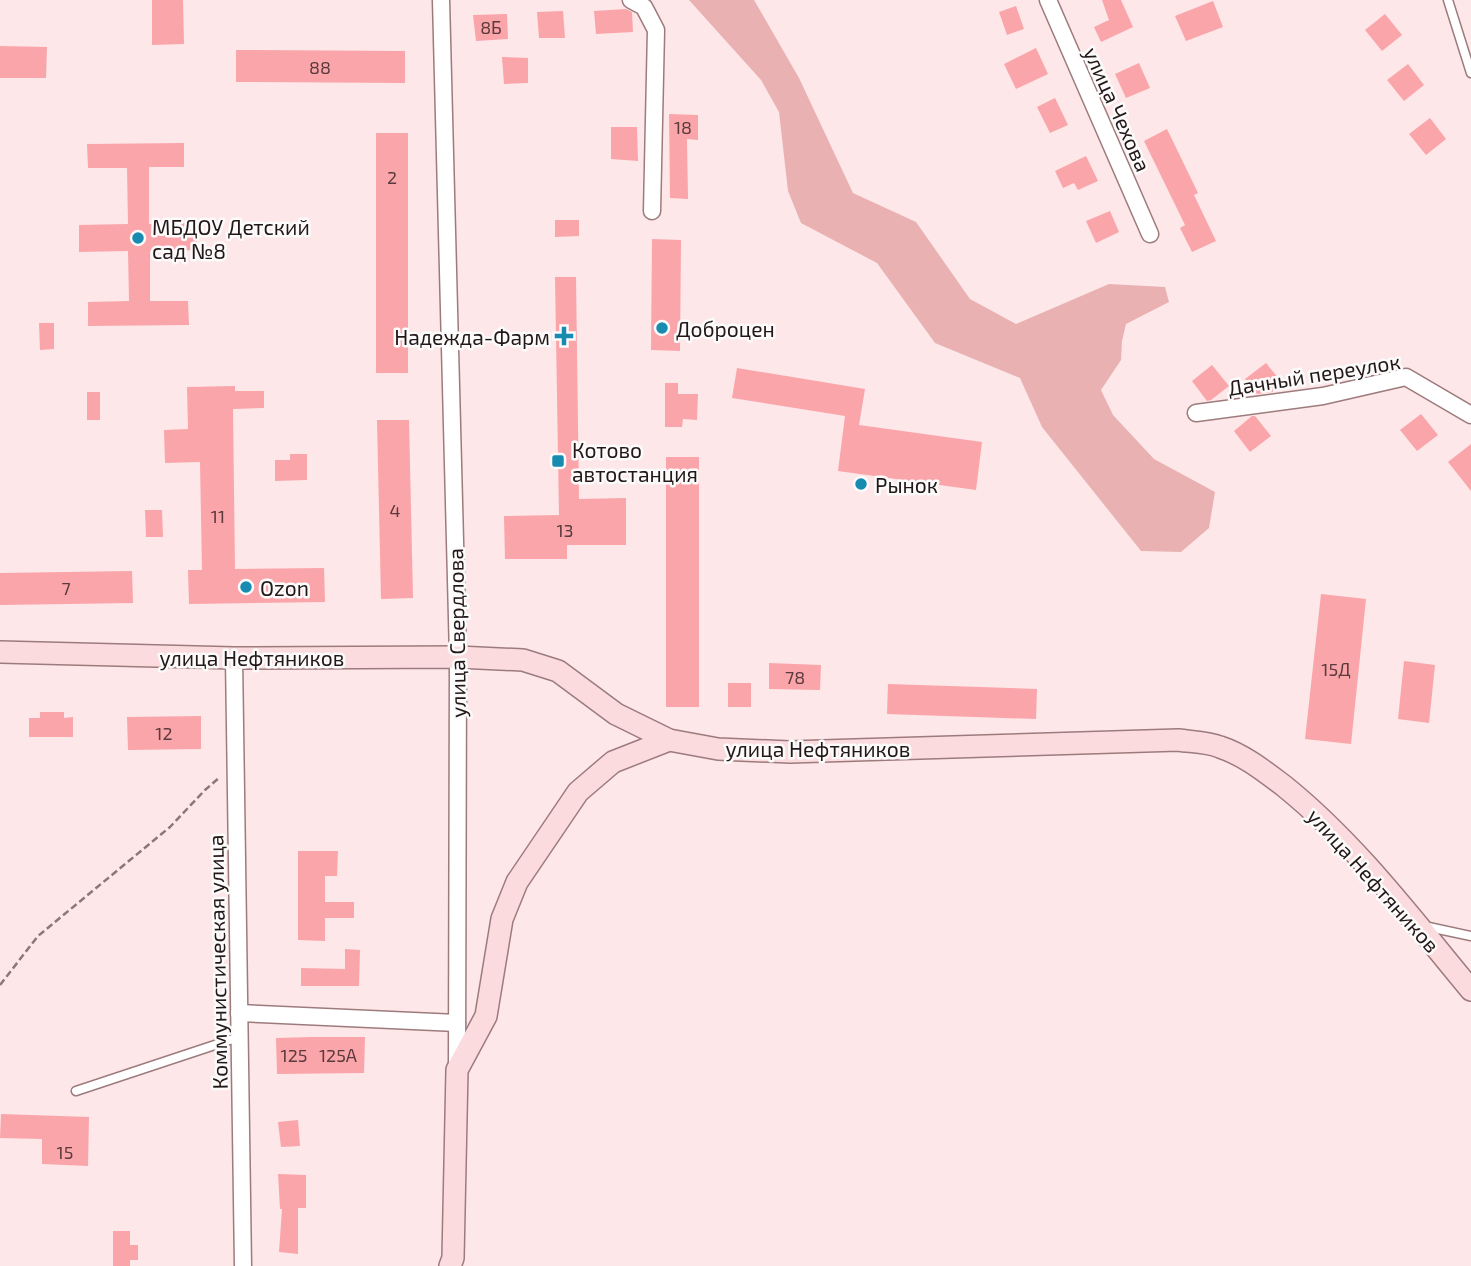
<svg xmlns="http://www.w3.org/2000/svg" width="1471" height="1266" viewBox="0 0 1471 1266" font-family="'Exo 2',sans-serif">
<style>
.green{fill:#eab1b3}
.building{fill:#faa5aa}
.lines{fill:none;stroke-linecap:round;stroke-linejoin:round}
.lane-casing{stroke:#9d7b7d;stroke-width:11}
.street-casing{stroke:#9d7b7d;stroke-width:19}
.secondary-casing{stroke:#9d7b7d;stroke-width:24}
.path{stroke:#8a7878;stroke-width:2.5;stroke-dasharray:7 3.5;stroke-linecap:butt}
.lane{stroke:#fff;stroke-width:8}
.street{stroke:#fff;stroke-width:16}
.secondary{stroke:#fbdbde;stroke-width:21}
.poi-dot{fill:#188cb0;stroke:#fbfbfb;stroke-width:2.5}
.labels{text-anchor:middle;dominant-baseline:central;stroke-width:5;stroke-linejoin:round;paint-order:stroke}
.number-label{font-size:18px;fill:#5a3a3c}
.street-label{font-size:21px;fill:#241717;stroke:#fbfbfb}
.poi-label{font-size:21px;fill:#241717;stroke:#fbfbfb;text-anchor:start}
</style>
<rect width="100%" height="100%" fill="#fee7e8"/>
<polygon class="green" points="689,0 754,0 799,78 853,193 916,222 970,299 1016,324 1109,284 1165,287 1169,302 1126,324 1122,341 1121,360 1101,390 1113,415 1154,459 1215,492 1209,528 1181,552 1141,551 1042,427 1020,378 935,343 877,263 801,223 788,191 779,112 761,80"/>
<g class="building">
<polygon points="152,0 183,0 184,44 152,45"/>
<polygon points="1102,0 1121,0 1133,27 1101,42 1094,27 1109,20"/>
<polygon points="1213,1 1223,27 1186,41 1175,16"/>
<polygon points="1016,6 1024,29 1007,35 999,12"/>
<polygon points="626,9 632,12 633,32 596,34 594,11"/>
<polygon points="563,11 565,38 539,38 537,12"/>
<polygon points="507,14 508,39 476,41 473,15"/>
<polygon points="1385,14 1402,35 1382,51 1365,30"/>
<polygon points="0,46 47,47 46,78 0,78"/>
<polygon points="1036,48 1048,74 1016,89 1004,64"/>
<polygon points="236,50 405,51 405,83 236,82"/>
<polygon points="502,57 528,58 528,83 504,84"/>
<polygon points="1139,63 1150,88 1126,98 1115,74"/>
<polygon points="1408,64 1424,85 1404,101 1387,80"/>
<polygon points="1055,98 1068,125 1050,133 1037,107"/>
<polygon points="669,114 698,115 698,140 687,139 688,199 670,198"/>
<polygon points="1430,118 1446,139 1426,155 1409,134"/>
<polygon points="611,127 637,127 638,161 611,159"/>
<polygon points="1167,129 1198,193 1194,195 1216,241 1192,252 1180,228 1185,225 1144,141"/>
<rect x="376" y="133" width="32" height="240"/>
<polygon points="184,143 184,167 149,167 149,224 197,223 197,250 150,251 150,301 188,301 189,325 88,326 88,302 129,301 128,251 79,252 79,225 128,224 127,168 88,168 87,144"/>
<polygon points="1086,156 1098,181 1078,190 1074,183 1063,188 1055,171"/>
<polygon points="1110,211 1119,232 1096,243 1086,221"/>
<polygon points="555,220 579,220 579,236 555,237"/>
<polygon points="652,239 681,240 680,351 651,350"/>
<polygon points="555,277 576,277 579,499 626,498 626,545 567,545 567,559 505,559 504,516 559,515"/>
<polygon points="39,323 54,323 54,349 40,350"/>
<polygon points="1266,363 1283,384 1272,392 1257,394 1245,379"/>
<polygon points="1212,365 1229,386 1211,400 1207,401 1192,381"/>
<polygon points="737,368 865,389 859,425 982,442 976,490 838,471 845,416 732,398"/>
<polygon points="665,383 678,383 678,394 698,394 697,420 683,419 682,427 665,427"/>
<polygon points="235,386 235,391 264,391 264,408 233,409 235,569 324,568 325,602 189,604 188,570 202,570 200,462 165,463 164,430 188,429 187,387"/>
<rect x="87" y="392" width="13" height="28"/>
<polygon points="1421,414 1438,435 1417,451 1400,430"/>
<polygon points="1252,416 1255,416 1271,436 1250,452 1234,431"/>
<polygon points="377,420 409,420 413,598 381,599"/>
<polygon points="1471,444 1471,491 1448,462"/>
<polygon points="290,454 307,454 307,480 275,481 275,460 290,460"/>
<rect x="666" y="457" width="33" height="250"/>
<polygon points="145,510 162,510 163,537 146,537"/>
<polygon points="132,571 133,603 0,605 0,573"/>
<polygon points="1321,594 1366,599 1351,744 1305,739"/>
<polygon points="1404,661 1435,665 1429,723 1398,719"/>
<polygon points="769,663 821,665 820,690 769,689"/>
<rect x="728" y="683" width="23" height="24"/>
<polygon points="888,684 1037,689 1036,719 887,714"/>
<polygon points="40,712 64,712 64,718 73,717 73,737 29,737 29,718 40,718"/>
<polygon points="201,716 201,749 128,750 127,717"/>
<polygon points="298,851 338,851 337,876 325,876 325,902 354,902 354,918 325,918 325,941 298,940"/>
<polygon points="345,949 360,950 359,986 301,986 301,968 345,969"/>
<polygon points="312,1037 365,1037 364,1073 277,1074 276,1038"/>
<polygon points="1,1114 89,1117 88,1166 42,1164 42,1139 0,1138"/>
<polygon points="298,1120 300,1146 281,1147 278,1122"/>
<polygon points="278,1174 306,1175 306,1208 298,1208 298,1254 279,1252 282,1209 280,1209"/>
<polygon points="113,1231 130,1231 130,1245 138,1245 138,1260 130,1260 130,1266 113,1266"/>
</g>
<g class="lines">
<g class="lane-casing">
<g id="lane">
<polyline points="1448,0 1471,73"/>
<polyline points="1424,926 1471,936"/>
<polyline points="76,1091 239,1037"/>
</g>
</g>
<g class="street-casing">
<g id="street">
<polyline points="441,0 458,657 457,1068"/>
<polyline points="631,0 644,7 656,30 652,211"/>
<polyline points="1048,0 1150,234"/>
<polyline points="1196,413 1323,396 1406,377 1471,415"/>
<polyline points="234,658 243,1266"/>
<polyline points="239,1013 457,1023"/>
</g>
</g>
<g class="secondary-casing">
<g id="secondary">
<path d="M0,652L234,658L458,657L523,660L558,671L616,714L669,740L718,749L790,752L1178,740C1192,742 1208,742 1220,747C1244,755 1264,771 1284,786C1356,844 1412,919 1471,990"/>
<polyline points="450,1266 453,1258 457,1070 486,1016 502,919 517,882 578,792 613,762 669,740"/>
</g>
</g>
<polyline class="path" points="0,985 38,936 170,827 205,790 220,777"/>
<use href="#lane" class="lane"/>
<use href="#street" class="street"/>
<use href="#secondary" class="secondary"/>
</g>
<g class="poi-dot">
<circle cx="138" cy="238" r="7"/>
<circle cx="662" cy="328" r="7"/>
<path d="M560.5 325.5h7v7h7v7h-7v7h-7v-7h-7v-7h7z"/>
<rect x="551" y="454" width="14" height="14" rx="3.5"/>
<circle cx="861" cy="484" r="7"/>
<circle cx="246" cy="587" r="7"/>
</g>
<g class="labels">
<g class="number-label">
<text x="491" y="27">8Б</text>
<text x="320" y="67">88</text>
<text x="683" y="127">18</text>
<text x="392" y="177">2</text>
<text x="395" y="510">4</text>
<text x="218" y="516">11</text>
<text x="565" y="530">13</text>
<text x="66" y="588">7</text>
<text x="1336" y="669">15Д</text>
<text x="795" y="677">78</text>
<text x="164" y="733">12</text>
<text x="294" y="1055">125</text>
<text x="338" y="1055">125А</text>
<text x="65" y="1152">15</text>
</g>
<g class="street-label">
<text transform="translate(1118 109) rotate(66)">улица Чехова</text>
<text transform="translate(1314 374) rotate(-9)">Дачный переулок</text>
<text transform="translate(456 633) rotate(-91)">улица Свердлова</text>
<text x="252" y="657">улица Нефтяников</text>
<text x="818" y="748">улица Нефтяников</text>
<text transform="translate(1374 880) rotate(48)">улица Нефтяников</text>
<text transform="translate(217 962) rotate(-91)">Коммунистическая улица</text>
</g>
<g class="poi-label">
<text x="152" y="226">МБДОУ Детский<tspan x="152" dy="24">сад №8</tspan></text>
<text x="676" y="328">Доброцен</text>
<text x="550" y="336" text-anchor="end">Надежда-Фарм</text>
<text x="572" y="449">Котово<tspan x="572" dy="24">автостанция</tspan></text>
<text x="875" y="484">Рынок</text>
<text x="260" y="587">Ozon</text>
</g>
</g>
</svg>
